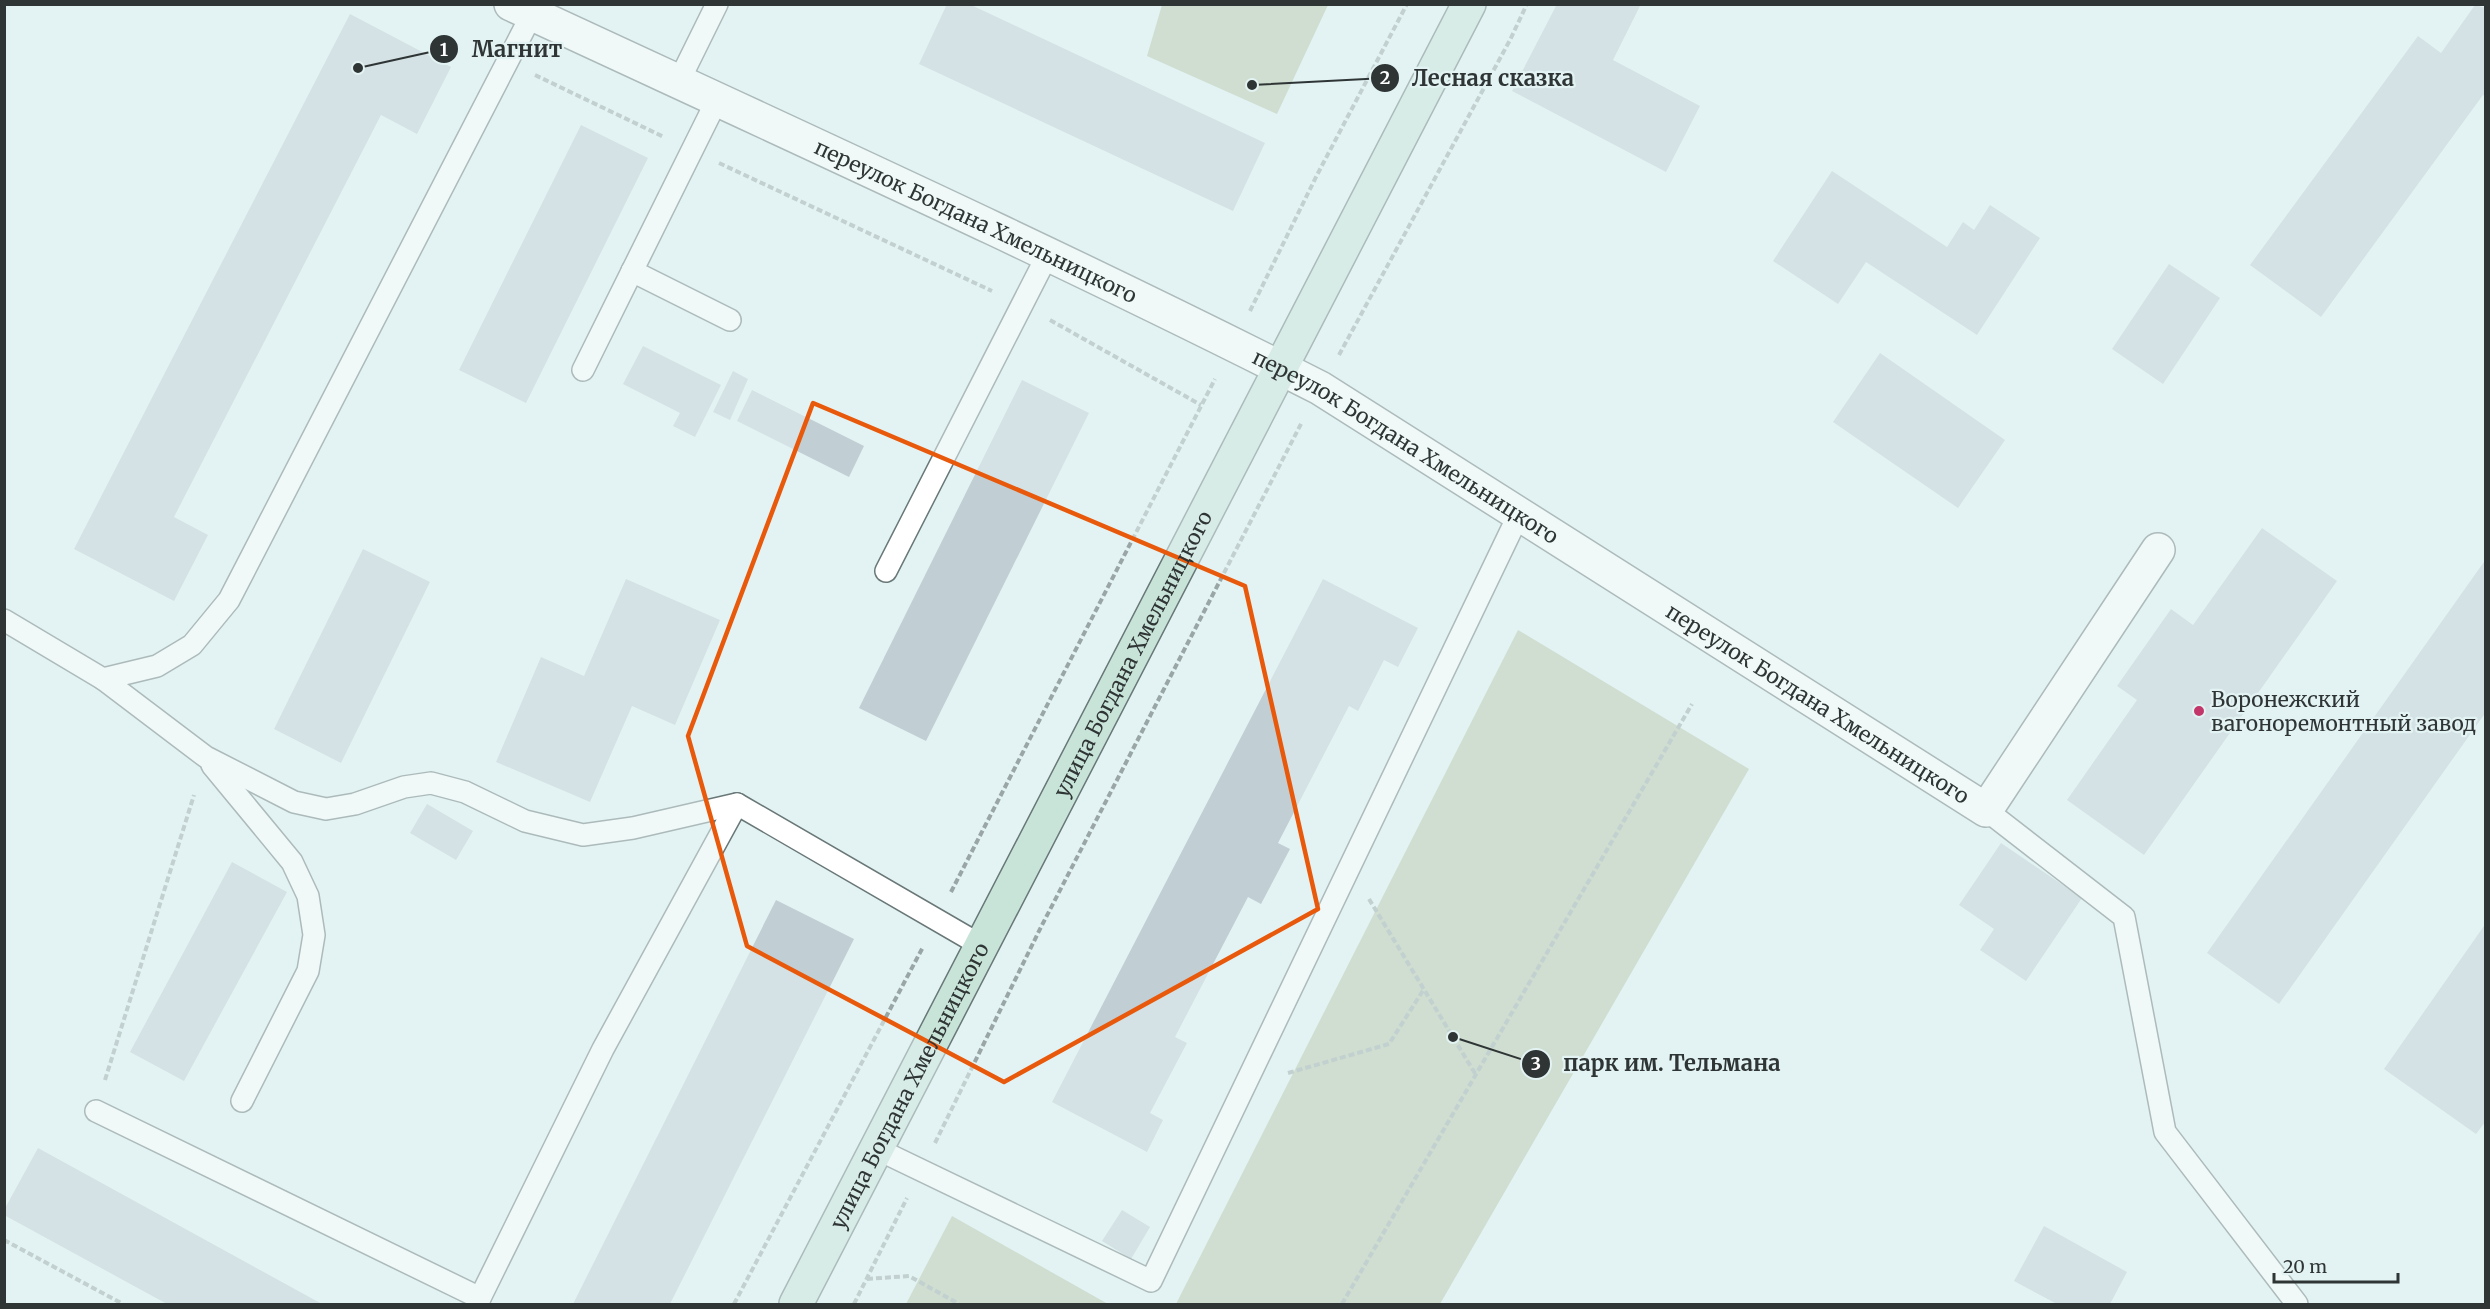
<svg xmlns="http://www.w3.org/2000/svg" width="2490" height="1309" viewBox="0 0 2490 1309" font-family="Merriweather,serif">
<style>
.green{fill:#b5c6a8}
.building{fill:#c1ced4}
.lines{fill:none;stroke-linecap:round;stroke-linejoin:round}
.lane-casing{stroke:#697777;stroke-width:24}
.street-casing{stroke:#697777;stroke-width:36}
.secondary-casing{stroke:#697777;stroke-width:36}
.path{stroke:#9aa6a6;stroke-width:4;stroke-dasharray:6 3;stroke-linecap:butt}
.lane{stroke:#fff;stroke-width:21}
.street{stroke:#fff;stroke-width:33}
.secondary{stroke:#c8e4d9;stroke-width:33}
.marked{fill:none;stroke:#e8590c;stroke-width:4.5;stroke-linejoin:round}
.poi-dot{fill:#c23669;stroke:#e3f3f3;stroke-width:2}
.labels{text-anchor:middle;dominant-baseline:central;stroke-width:4.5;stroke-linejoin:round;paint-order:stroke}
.street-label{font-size:21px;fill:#2f3535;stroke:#e3f3f3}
.poi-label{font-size:21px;fill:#2f3535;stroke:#e3f3f3;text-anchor:start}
.leader{fill:none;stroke:#2f3535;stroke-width:2}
.callout-dot{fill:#2f3535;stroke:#e3f3f3;stroke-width:2}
.mark-label{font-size:18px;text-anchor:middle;font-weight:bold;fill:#fff}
.callout-label{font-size:22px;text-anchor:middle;font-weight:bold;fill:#2f3535;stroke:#e3f3f3;stroke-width:4.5;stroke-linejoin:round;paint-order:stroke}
</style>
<rect width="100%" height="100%" fill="#e3f3f3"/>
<g class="green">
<polygon points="1162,5 1162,4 1328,5 1277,114 1147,56"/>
<polygon points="1518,630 1749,769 1440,1304 1176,1304"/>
<polygon points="952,1216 1108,1304 906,1304"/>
</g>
<g class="building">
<polygon points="947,4 969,4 1265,143 1233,211 919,64"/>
<polygon points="1557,4 1641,4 1613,60 1700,106 1666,172 1512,91"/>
<polygon points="2475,5 2486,8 2486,97 2483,95 2321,317 2250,265 2418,36 2441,53"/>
<polygon points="350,14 451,67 417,134 381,115 174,517 208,535 174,601 74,549"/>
<polygon points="581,125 648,158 526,403 459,370"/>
<polygon points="1832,171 1947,247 1963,222 1974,230 1990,205 2040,238 1977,335 1866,262 1838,304 1773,261"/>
<polygon points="2169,264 2220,298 2163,384 2112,349"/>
<polygon points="643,346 721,385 695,437 673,426 680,413 623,384"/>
<polygon points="1880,353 2005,440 1958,508 1833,422"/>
<polygon points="733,371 748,379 730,420 713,412"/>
<polygon points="1022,380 1089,413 926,741 859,708"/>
<polygon points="752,390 864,446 849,477 737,421"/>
<polygon points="2262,528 2337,581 2144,855 2067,800 2137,700 2117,686 2171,609 2193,625"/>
<polygon points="363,549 430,582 341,763 274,729"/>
<polygon points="2486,559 2486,712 2279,1004 2207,953"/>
<polygon points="626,579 720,620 675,725 632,706 590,802 496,762 541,657 584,676"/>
<polygon points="1323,579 1418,628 1398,667 1384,660 1358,711 1349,706 1278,843 1290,849 1261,904 1248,897 1175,1037 1187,1043 1150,1113 1163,1120 1147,1152 1052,1102"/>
<polygon points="427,804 473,831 456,860 410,833"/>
<polygon points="2001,843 2082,898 2026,981 1980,950 1994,929 1959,905"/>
<polygon points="232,862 287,892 184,1081 130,1052"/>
<polygon points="776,900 854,939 670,1304 573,1304"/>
<polygon points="2486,923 2486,1121 2476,1134 2384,1069"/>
<polygon points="38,1148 322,1304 167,1304 4,1215 4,1210"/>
<polygon points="1122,1210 1150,1227 1131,1259 1102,1241"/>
<polygon points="2044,1226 2127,1272 2110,1304 2057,1304 2014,1281"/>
</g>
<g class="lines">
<g class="lane-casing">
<g id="lane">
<polyline points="678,83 717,4"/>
<polyline points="632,271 730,320"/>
<polyline points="583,370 717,100"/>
<polyline points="886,571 1048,254"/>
<polyline points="4,620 103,679 206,757 294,802 326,809 355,804 404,787 431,783 465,792 525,821 583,835 633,828 737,804"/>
<polyline points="103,679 157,666 192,645 229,600 532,14"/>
<polyline points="212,765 292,862 308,896 314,935 308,971 242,1101"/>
<polyline points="1986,810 2124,917 2165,1132 2297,1304"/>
<polyline points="96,1111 480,1298 477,1304"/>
<polyline points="877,1149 1151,1281 1519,514"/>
<polyline points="480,1298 603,1049 737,804 982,946"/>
</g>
</g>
<g class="street-casing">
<g id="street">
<path id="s1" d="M511,4C782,130 1054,253 1320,388L1986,810L2158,550"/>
</g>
</g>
<g class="secondary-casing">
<g id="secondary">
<path id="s2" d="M796,1304L1469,4"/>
</g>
</g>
<g class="path">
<polyline points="535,75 664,137"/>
<polyline points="719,163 992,291"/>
<polyline points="1250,311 1317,175 1407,4"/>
<polyline points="1050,320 1201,405"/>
<polyline points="1339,355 1510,40 1527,4"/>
<polyline points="951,892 1215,379"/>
<polyline points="1369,899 1476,1075"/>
<polyline points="1288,1073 1389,1044 1424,989"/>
<polyline points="105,1080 194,795"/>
<polyline points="935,1143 1041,927 1302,422"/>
<polyline points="4,1240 123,1304"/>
<polyline points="867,1279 909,1276 959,1304"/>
<polyline points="734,1304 923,947"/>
<polyline points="854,1304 907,1198"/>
<polyline points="1342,1304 1692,704"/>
</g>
<use href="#lane" class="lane"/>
<use href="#street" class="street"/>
<use href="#secondary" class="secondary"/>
</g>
<path d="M0 0H2490V1309H0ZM813,403L1245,586L1318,909L1004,1082L747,946L688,736Z" fill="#e3f3f3" fill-opacity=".55" fill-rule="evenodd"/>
<path class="marked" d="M813,403L1245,586L1318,909L1004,1082L747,946L688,736Z"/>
<circle class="poi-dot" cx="2199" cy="711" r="6"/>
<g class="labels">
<g class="street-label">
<text stroke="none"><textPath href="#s1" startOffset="513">переулок Богдана Хмельницкого</textPath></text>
<text stroke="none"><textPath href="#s1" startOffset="999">переулок Богдана Хмельницкого</textPath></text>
<text stroke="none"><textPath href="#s2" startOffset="732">улица Богдана Хмельницкого</textPath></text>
<text stroke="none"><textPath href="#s1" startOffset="1485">переулок Богдана Хмельницкого</textPath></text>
<text stroke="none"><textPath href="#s2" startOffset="246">улица Богдана Хмельницкого</textPath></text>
</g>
<g class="poi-label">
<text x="2211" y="699">Воронежский<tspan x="2211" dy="24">вагоноремонтный завод</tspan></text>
</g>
</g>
<path class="leader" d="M358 68L444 49M1252 85L1385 78M1453 1037L1536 1064"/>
<g class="callout-dot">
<circle cx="358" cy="68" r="6"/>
<circle cx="1252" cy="85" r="6"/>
<circle cx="1453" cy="1037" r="6"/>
<circle cx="444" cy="49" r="15"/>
<circle cx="1385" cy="78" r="15"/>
<circle cx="1536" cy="1064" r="15"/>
</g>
<g class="mark-label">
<text x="444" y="56">1</text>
<text x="1385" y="84">2</text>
<text x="1536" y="1070">3</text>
</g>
<g class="callout-label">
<text x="517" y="57">Магнит</text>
<text x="1493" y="86">Лесная сказка</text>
<text x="1672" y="1071">парк им. Тельмана</text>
</g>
<rect width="2490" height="1309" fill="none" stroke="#2f3535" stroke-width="12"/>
<path d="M2274 1273v9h124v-9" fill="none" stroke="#2f3535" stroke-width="3"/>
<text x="2283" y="1273" font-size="18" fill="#2f3535" stroke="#e3f3f3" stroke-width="4.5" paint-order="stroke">20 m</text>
</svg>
